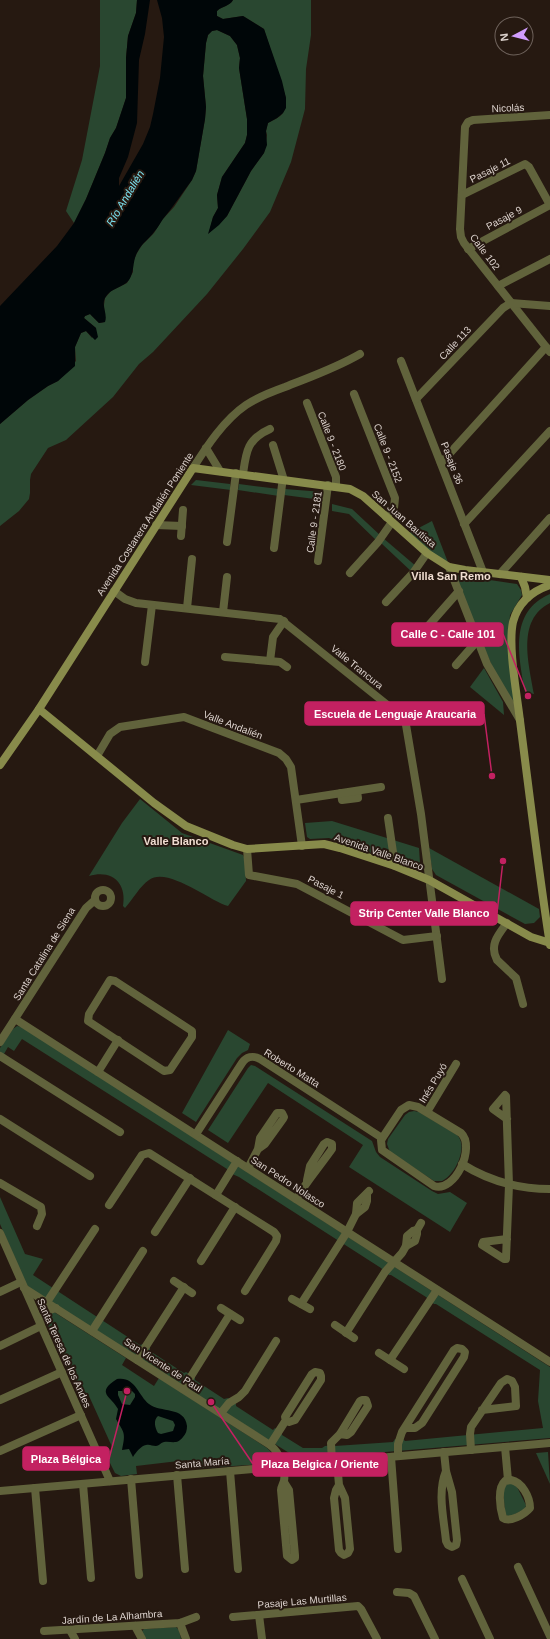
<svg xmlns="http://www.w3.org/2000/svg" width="550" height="1639" viewBox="0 0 550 1639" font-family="Helvetica,sans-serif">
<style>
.green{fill:#294730}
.water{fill:#000608;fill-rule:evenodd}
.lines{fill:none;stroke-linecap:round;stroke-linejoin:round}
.street{stroke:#61633c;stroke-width:8}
.secondary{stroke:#888b4b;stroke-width:8}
.labels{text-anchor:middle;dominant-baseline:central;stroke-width:4;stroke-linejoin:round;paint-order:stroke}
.street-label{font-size:10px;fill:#dcd2cd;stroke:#261911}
.water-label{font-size:11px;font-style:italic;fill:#7be2f0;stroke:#261911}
.neighbourhood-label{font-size:11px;font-weight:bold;fill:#f0ddd1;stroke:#261911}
.leader{fill:none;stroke:#c32161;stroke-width:1.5}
.callout-dot{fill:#c32161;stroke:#261911;stroke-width:1.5}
.callout{fill:#c32161;stroke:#c32161;stroke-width:1.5}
.callout-label{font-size:11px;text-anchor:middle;font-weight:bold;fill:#fff}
</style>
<rect width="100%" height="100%" fill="#261911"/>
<g class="green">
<polygon points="100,0 137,0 136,13 128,36 126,58 126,98 116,128 110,138 105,153 86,199 74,223 66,211 82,160 100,66"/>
<path d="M233,0H311V35L306,69L305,109L291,162L270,212L243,249L207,294L153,352L139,364L113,397L66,440L48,448L31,474L30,480V493L29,499L19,511L0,526V424L28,400L48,386L58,381L76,361L75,347L81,333L86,331L92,338L96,328L84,318L85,316L90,314L99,323L105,322L104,305L105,298L111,291L127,283L133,272V262L137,253L142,245L154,233L162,220L174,207L192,180L196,171L205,119L206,107L203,76L206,43L208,35L212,31L217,30L230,36L237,45L240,58L239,68L247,119V135L245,143L222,177L217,195L218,208L213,217L209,233L227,216L251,171L264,153L267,135L266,131L268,123C282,116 286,114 286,98L264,29L243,16L223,19L217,16V11C222,6 230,6 233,0Z"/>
<polygon points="196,480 230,484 231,490 191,485"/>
<polygon points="239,484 279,489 279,496 238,490"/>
<polygon points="285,489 323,492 322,500 284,495"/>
<polygon points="332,504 352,509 381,536 377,541 349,514 332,511"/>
<polygon points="432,521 449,565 439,560 409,533"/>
<polygon points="383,538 417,567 413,573 380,542"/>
<polygon points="456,575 517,584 521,590 522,595 510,615 509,629 515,706 497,677 471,618"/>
<path d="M550,594V603C516,620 529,664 534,694L525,692C519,657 508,612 550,594Z"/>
<polygon points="484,668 503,702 504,715 470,687"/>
<path d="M140,799L182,833L243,855L245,859L246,881L228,906C208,900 167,866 149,880C140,886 133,899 125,908L123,906C127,883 112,869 89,876L122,823Z"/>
<polygon points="332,821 419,848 420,863 416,867 412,867 329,838 310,839 307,837 305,823"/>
<polygon points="429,848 539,909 540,917 534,923 525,924 436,875 432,869"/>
<polygon points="17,1026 22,1027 550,1367 550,1438 314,1458 297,1458 30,1289 25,1282 0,1224 0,1197 25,1254 43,1259 33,1275 140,1345 143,1344 150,1348 150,1351 184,1373 186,1372 195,1377 195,1380 224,1399 228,1398 236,1404 236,1406 273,1430 275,1428 282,1433 282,1435 303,1448 322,1448 325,1446 334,1445 335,1446 393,1442 395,1439 403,1439 405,1441 543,1428 538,1401 540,1370 436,1304 434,1304 426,1297 391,1275 389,1275 381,1268 239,1177 230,1173 227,1169 22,1039 14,1051 8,1047 4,1054 6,1055 2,1061 0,1061 0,1048 13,1029"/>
<polygon points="228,1030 250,1044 248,1050 242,1053 237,1058 196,1122 182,1113"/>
<polygon points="251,1065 255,1066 372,1141 376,1152 380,1157 432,1191 438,1194 450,1192 467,1203 450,1232 349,1167 363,1145 268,1083 228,1143 208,1130 248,1068"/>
<path d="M414,1111L419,1112L457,1135C469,1146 455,1175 442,1181H434L390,1152L387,1144L388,1139L405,1115L409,1112Z"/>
<polygon points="54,1312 126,1358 122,1365 154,1386 159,1378 267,1448 271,1452 270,1461 265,1464 188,1469 187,1460 136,1466 137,1474 121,1476 115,1473 105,1453 113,1449 89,1396 81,1399 46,1321 46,1315"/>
<polygon points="548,1452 550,1484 536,1453"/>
<polygon points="512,1483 517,1487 526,1505 525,1509 509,1517 505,1514 503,1487 506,1484"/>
<polygon points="176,1627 179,1630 181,1639 144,1639 142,1631 144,1629"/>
</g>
<g class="water">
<path d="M137,0H150L145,34L139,60L137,123L128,157L119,178V186L143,144L150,127L153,114L160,78L164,37L162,18L157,0H233C230,6 222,6 217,11V16L223,19L243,16L264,29L282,81L286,98V108L283,113L277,118L268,123L266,131L267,145L264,153L251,171L227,216L219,225L208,234L213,217L218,208L217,195L222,177L245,143L247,135V119L239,68L240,58L237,45L230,36L217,30L212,31L208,35L206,43L203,76L206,107L205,119L196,171L192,180C182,193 173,207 163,219C160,223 158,228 154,232C149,239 142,243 138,251C132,260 135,271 129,280C123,288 110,288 105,298C101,306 108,314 105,322L99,323L90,314L85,316L84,318L96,328L98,337L95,340L86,331L81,333L75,347V366L58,381L48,386L28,400L0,424V306L57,246L74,223L86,199L105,153L110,138L116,128L126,98V58L128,36L136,13Z"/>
<path d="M117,1379C135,1376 138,1395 149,1404C160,1413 185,1406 187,1426C187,1430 186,1434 183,1437C177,1445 172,1441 164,1442C160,1443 159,1446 156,1446C152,1446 150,1444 146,1445C141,1446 136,1452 133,1457L129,1449L122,1450C126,1432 124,1433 116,1419L118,1409C111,1396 95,1393 117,1379ZM118,1391H132L135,1394V1397L130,1405L122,1404L118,1395ZM158,1416L173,1421L175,1425L173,1431L161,1434L158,1433C155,1428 153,1420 158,1416Z"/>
</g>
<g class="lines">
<g class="street">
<polyline points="550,115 473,120 468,122 465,127 460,229 461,237 464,243 550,352"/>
<polyline points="462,195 525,164 529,167 550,205"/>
<polyline points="468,249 550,205"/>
<polyline points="498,286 550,259"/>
<polyline points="401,361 483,572"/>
<polyline points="354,394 395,498 394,508 386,517"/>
<polyline points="416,399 503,308 511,303 550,306"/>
<polyline points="307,403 336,477 336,487"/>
<polyline points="273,445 283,477 274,548"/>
<polyline points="206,448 220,471"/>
<polyline points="441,463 546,347"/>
<path d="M193,468C207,446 224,420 246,405C258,397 271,392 285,387C310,377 336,368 360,354"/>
<path d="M243,474C246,452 247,439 270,429"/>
<polyline points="464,524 550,431"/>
<polyline points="156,525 182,526"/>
<polyline points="181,536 183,510"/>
<polyline points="227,542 236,473"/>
<polyline points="318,561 328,485"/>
<polyline points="449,567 487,664 520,720"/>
<polyline points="350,573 378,542 392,522"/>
<polyline points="500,574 550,518"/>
<polyline points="114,591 125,599 136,603 280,619 405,719 421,814 442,979"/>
<polyline points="386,602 413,573 427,553"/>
<polyline points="187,608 192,559"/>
<polyline points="223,612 227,577"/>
<polyline points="422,633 459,591"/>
<polyline points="225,657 280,662 287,667"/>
<polyline points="270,661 273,637 284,621"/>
<polyline points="145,662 152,605"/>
<polyline points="456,665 478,640"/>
<polyline points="97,756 110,734 120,727 184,717 279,753 286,759 291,767 302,846"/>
<polyline points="341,793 342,800 358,798 357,791"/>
<polyline points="296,800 381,787"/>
<polyline points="388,818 395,866"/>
<polyline points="247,849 249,875 297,884 403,940 437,936"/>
<circle cx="103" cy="898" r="8"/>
<path d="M507,923C498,935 489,945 497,960L516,978L523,1004"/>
<polygon points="110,980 115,981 192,1031 192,1037 170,1070 164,1071 88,1021 89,1014"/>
<polyline points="15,1019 550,1362"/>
<polyline points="0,1042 86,908 95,900"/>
<polyline points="0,1056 120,1132"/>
<polyline points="98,1072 118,1040"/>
<path d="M409,1105L418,1107L461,1133C476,1147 455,1193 434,1186L382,1150L381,1140L401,1110Z"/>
<polyline points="427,1112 456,1064"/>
<polyline points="0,1119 90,1176"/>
<path d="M196,1134L242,1063C246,1057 253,1055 260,1059L382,1138"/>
<path d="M462,1164C489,1181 518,1189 550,1189"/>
<polyline points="248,1168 258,1149 260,1138 277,1113 282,1113 284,1117 283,1119 265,1144 258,1149"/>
<polyline points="0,1183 41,1207 42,1214 37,1226"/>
<polyline points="216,1195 237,1161"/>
<path d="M296,1199C307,1181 320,1166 332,1149V1144L327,1142L324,1144L310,1166L307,1180"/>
<polyline points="109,1205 142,1155 149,1153 274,1232 277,1236 276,1241 245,1291"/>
<polyline points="356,1214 357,1203 369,1191"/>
<polyline points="155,1232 190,1178"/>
<polyline points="0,1233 110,1481"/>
<polyline points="507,1239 483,1242 482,1245 504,1259 506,1259 506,1258 509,1185 506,1096 505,1095 493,1109 507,1119"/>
<polyline points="406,1246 415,1241 417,1234 417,1230 421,1223"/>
<polyline points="201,1261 235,1207"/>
<polyline points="174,1281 192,1293"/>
<path d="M24,1288L270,1445C280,1453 286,1468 284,1481C283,1484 281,1487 281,1490L287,1556L292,1560L295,1558V1555L289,1490L284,1482"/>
<polyline points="0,1292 21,1282"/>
<polyline points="292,1299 310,1309"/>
<polyline points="47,1302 95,1229"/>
<polyline points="301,1304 347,1232 356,1214 365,1207 367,1201 367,1195"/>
<polyline points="221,1308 240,1320"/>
<polyline points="40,1323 47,1311 56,1308"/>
<polyline points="335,1325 354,1338"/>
<polyline points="92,1331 143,1251"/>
<polyline points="346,1333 385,1272 402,1253 406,1246 407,1236 413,1231 417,1230"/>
<polyline points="0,1346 41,1326"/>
<polyline points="379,1353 404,1369"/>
<polyline points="137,1360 184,1287"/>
<polyline points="390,1360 437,1290"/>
<polyline points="183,1389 230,1314"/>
<polyline points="0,1400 62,1372"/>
<polyline points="221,1413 229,1403 239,1397 245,1391 276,1341"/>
<polyline points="270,1445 286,1420 285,1417 312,1374 315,1372 320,1373 321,1376 321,1380 295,1420 289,1422 286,1420"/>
<polyline points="505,1447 508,1480"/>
<polyline points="471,1450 470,1434 471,1427 501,1383 507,1379 512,1381 515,1387 516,1406 482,1410"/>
<polyline points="0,1451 81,1415"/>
<path d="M444,1452L446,1471L452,1492L457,1540L456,1545L452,1547L448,1545L446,1541C444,1519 437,1493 446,1471"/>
<polyline points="398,1456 398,1444 402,1432 454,1350 457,1348 462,1349 465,1352 464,1357 422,1423 415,1428 405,1428"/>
<polyline points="391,1457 398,1549"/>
<polyline points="332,1462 331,1443 340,1434 360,1401 362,1400 366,1400 368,1406 351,1432 347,1435 340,1434"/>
<polyline points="337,1462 339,1485 345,1498 350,1549 348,1553 344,1555 341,1553 339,1550 334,1498 336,1490 339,1485"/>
<polyline points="230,1471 238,1569"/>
<polyline points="177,1475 185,1569"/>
<polyline points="131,1479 139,1575"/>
<path d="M511,1480C522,1482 530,1497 530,1508C525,1514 510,1523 503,1518C500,1508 497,1488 505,1481Z"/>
<polyline points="83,1484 91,1578"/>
<polyline points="35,1488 43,1581"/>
<polyline points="0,1491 550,1443"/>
<polyline points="518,1567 550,1636"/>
<polyline points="462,1579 490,1639"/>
<polyline points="397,1592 409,1593 414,1596 435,1639"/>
<polyline points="259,1615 262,1639"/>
<polyline points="233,1617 358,1606 361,1609 377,1639"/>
<polyline points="180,1623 186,1639"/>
<polyline points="135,1626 142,1639"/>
<polyline points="70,1630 75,1639"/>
<polyline points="44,1631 180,1623 196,1617"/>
</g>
<g class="secondary">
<polyline points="521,577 525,587 527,598"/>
<path d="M550,585C532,591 518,603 513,622C508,645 516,689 519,713C529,790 538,868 550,945"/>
<polyline points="39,709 154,803 186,826 233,845 247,849 324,844 340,848 395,866 429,880 531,937 550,943"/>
<polyline points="0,765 39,709 193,468 350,489 363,496 427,553 449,567 465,570 550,580"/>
</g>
</g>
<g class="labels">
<g class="street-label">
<text transform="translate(508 108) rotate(-3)">Nicolás</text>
<text transform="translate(490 170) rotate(-27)">Pasaje 11</text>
<text transform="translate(504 218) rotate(-28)">Pasaje 9</text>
<text transform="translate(485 252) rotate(53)">Calle 102</text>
<text transform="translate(455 343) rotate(-47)">Calle 113</text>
<text transform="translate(332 441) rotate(69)">Calle 9 - 2180</text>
<text transform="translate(388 453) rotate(69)">Calle 9 - 2152</text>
<text transform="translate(452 463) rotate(69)">Pasaje 36</text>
<text transform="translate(404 519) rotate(41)">San Juan Bautista</text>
<text transform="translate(314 522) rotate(-82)">Calle 9 - 2181</text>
<text transform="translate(145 524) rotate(-57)">Avenida Costanera Andalién Poniente</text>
<text transform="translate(357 667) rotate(39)">Valle Trancura</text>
<text transform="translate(233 725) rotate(21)">Valle Andalién</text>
<text transform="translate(379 852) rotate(19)">Avenida Valle Blanco</text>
<text transform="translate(326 887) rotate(27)">Pasaje 1</text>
<text transform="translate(44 954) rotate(-58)">Santa Catalina de Siena</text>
<text transform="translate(292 1068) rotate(32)">Roberto Matta</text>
<text transform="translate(433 1083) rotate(-59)">Inés Puyó</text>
<text transform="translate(288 1182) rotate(33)">San Pedro Nolasco</text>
<text transform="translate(64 1353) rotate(66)">Santa Teresa de los Andes</text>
<text transform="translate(163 1365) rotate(33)">San Vicente de Paul</text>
<text transform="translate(202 1463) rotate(-5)">Santa María</text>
<text transform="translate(302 1601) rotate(-5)">Pasaje Las Murtillas</text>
<text transform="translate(112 1617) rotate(-4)">Jardín de La Alhambra</text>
</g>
<g class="water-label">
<text transform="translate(125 198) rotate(-59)">Río Andalién</text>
</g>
<g class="neighbourhood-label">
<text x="451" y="576">Villa San Remo</text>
<text x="176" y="841">Valle Blanco</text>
</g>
</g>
<path class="leader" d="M528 696L503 634M492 776L484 714M503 861L497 913M127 1391L109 1459M211 1402L253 1464"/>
<g class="callout-dot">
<circle cx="528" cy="696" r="4"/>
<circle cx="492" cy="776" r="4"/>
<circle cx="503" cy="861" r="4"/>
<circle cx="127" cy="1391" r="4"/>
<circle cx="211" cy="1402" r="4"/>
</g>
<g class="callout">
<rect x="392" y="623" width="111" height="23" rx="4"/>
<rect x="305" y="702" width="179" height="23" rx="4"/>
<rect x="351" y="902" width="146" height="23" rx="4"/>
<rect x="23" y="1447" width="86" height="23" rx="4"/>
<rect x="253" y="1453" width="134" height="23" rx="4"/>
</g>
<g class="callout-label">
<text x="448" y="638">Calle C - Calle 101</text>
<text x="395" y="718">Escuela de Lenguaje Araucaria</text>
<text x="424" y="917">Strip Center Valle Blanco</text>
<text x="66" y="1463">Plaza Bélgica</text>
<text x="320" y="1468">Plaza Belgica / Oriente</text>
</g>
<g transform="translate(514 36) rotate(263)"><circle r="19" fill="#261911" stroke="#6f635c"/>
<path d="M0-3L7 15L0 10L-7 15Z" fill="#d19dfe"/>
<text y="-6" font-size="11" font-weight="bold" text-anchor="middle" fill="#dcd2cd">N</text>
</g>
</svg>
